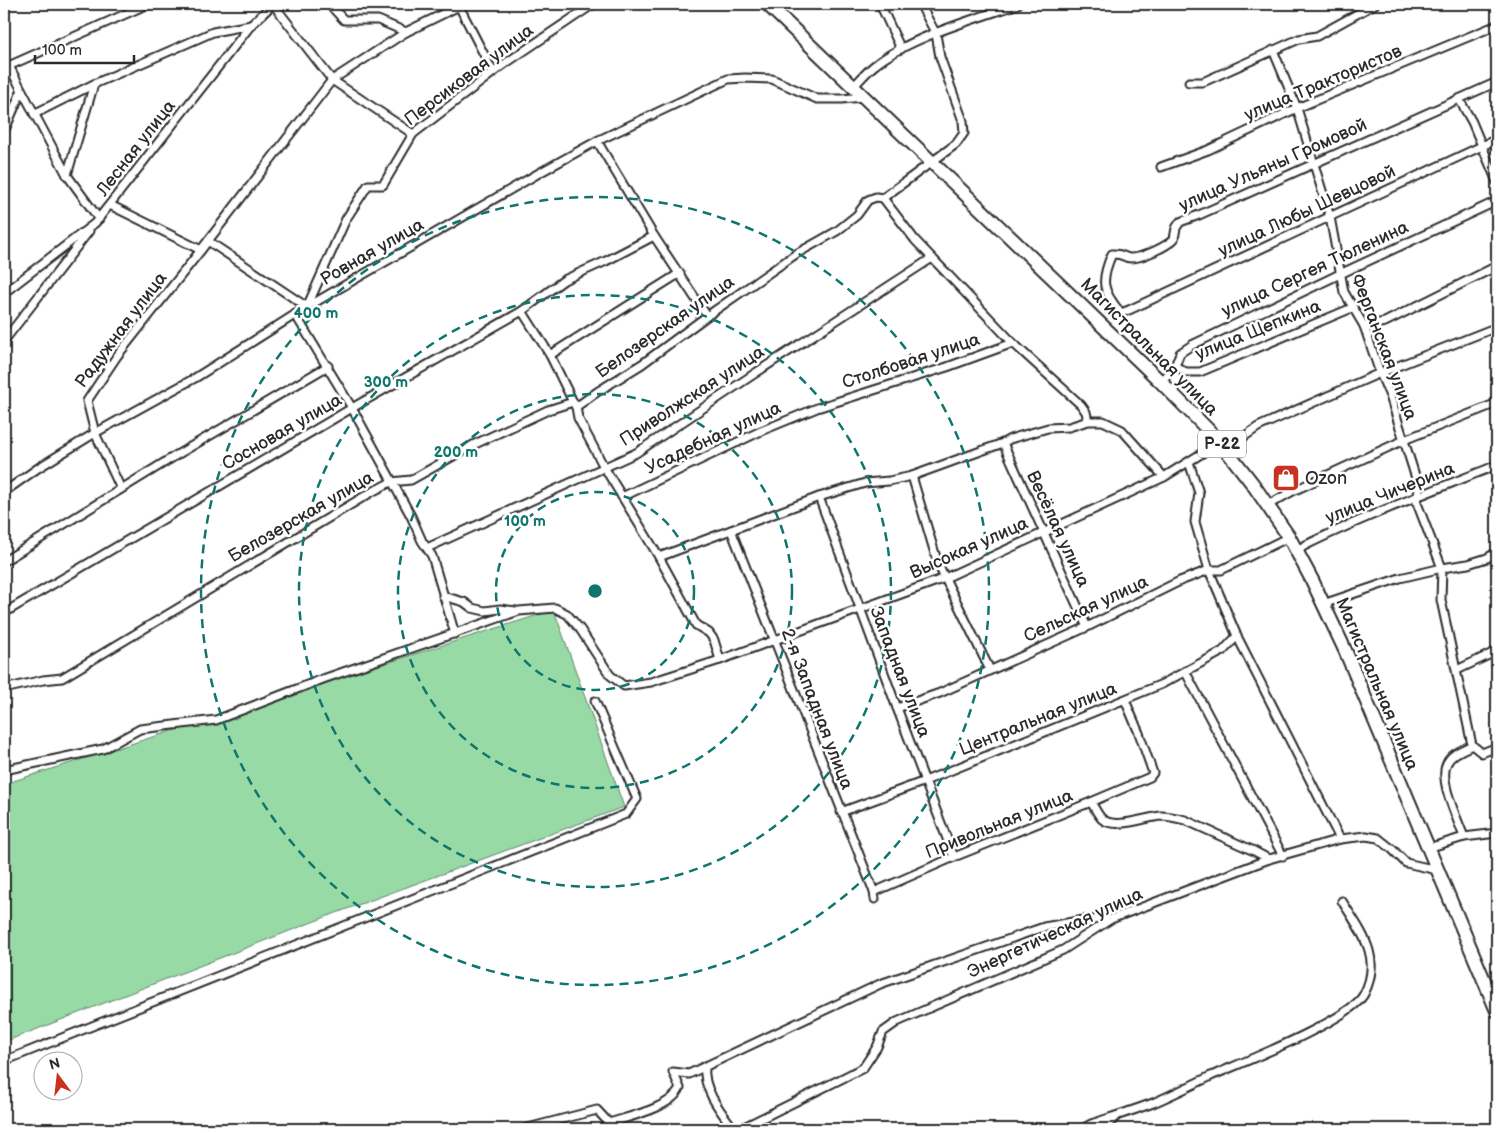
<svg xmlns="http://www.w3.org/2000/svg" width="1501" height="1133" viewBox="0 0 1501 1133" font-family="'Balsamiq Sans',sans-serif">
<style>
.green{fill:#97daa5;stroke:#618268}
.lines{fill:none;stroke-linecap:round;stroke-linejoin:round}
.street-casing{stroke:#2b2b2b;stroke-width:11}
.highway-casing{stroke:#2b2b2b;stroke-width:16}
.street{stroke:#fff;stroke-width:7}
.highway{stroke:#fff;stroke-width:12}
.ring{fill:none;stroke:#0f766e;stroke-width:2.5;stroke-dasharray:9 6}
.labels{text-anchor:middle;dominant-baseline:central;stroke-width:5;stroke-linejoin:round;paint-order:stroke}
.shield{fill:#fff;stroke:#6b6b6b;stroke-width:1}
.shield-label{font-size:16px;font-weight:bold;fill:#2b2b2b}
.street-label{font-size:18px;fill:#2b2b2b;stroke:#fff}
.poi-label{font-size:18px;fill:#2b2b2b;stroke:#fff;text-anchor:start}
.centre{fill:#0f766e;stroke:#fff;stroke-width:2.5}
.ring-label{font-size:15px;text-anchor:middle;font-weight:bold;fill:#0f766e;stroke:#fff;stroke-width:5;stroke-linejoin:round;paint-order:stroke}
</style>
<rect width="100%" height="100%" fill="#fff"/>
<filter id="ink" filterUnits="userSpaceOnUse"><feTurbulence type="fractalNoise" baseFrequency=".02" numOctaves="2"/><feDisplacementMap in="SourceGraphic" scale="10" xChannelSelector="R" yChannelSelector="G"/><feConvolveMatrix kernelMatrix="1 2 1 2 8 2 1 2 1" color-interpolation-filters="sRGB"/></filter>
<g filter="url(#ink)">
<polygon class="green" points="554,610 624,807 328,916 4,1042 4,784"/>
<g class="lines">
<g class="street-casing">
<g id="street">
<polyline points="273,4 332,80 413,134"/>
<polyline points="329,4 344,20 378,20 406,32 459,6 458,4"/>
<polyline points="880,4 901,49"/>
<polyline points="459,6 493,72"/>
<polyline points="1273,50 1297,108 1330,217 1344,292 1364,326 1380,373 1390,396 1419,488 1417,503 1442,568 1441,600 1472,745 1482,753 1497,747"/>
<polyline points="9,66 67,175 99,219"/>
<polyline points="4,68 148,4"/>
<polyline points="1189,82 1203,82 1299,39 1317,36 1375,4"/>
<path d="M1497,82L1199,215L1180,222L1176,228L1174,239C1166,247 1142,258 1131,258C1123,258 1124,253 1112,254C1100,281 1102,291 1121,313L1129,310L1497,139"/>
<path d="M853,87C860,80 867,71 875,65C910,37 976,19 1018,4"/>
<polyline points="1459,99 1472,122 1497,182"/>
<polyline points="34,114 94,84 213,32 251,25"/>
<polyline points="4,132 21,92"/>
<polyline points="597,141 654,236 707,316"/>
<polyline points="1161,167 1208,150 1297,108 1497,25"/>
<polyline points="67,175 94,84"/>
<polyline points="883,198 915,240 1013,343 1081,405 1086,412 1088,421 1103,421 1122,430 1164,477"/>
<polyline points="110,205 201,250"/>
<polyline points="208,241 307,307 346,219 368,185 383,185 413,134 503,65 592,5"/>
<polyline points="4,293 95,223 251,25 273,4"/>
<polyline points="522,311 550,355 573,402"/>
<polyline points="295,314 352,408 411,516 422,541 432,556 455,634"/>
<polyline points="1364,326 1385,322 1497,266"/>
<polyline points="4,341 89,231"/>
<polyline points="550,355 680,273"/>
<polyline points="1175,366 1186,372 1200,372 1352,308"/>
<polyline points="1161,382 1175,366 1180,353 1192,345 1340,274 1497,201"/>
<polyline points="576,407 578,418 604,467 659,557 696,625 709,633 714,640 720,660"/>
<polyline points="1003,443 1087,627"/>
<polyline points="1229,453 1242,438 1258,427 1380,373 1497,327"/>
<polyline points="1189,462 1199,493 1195,522 1209,570 1237,636 1340,839"/>
<polyline points="912,476 938,564 990,670"/>
<polyline points="121,489 95,433 87,401 117,356 201,250 332,80 406,32"/>
<polyline points="4,492 38,468 95,433 195,378 307,307 539,173 597,141 728,79 745,78 772,79 817,99 842,99 863,97"/>
<polyline points="622,497 761,431 817,408 947,367 1013,343"/>
<polyline points="819,497 897,708 954,857"/>
<polyline points="1268,505 1293,491 1404,440 1497,403"/>
<polyline points="731,530 874,892 875,899"/>
<polyline points="427,548 636,453 754,374 932,258"/>
<path d="M1296,550C1361,517 1430,492 1497,465"/>
<polyline points="659,557 819,497 865,483 889,481 912,476 1003,443 1010,439 1048,428 1069,427 1088,421"/>
<polyline points="4,561 175,456 328,366"/>
<polyline points="443,596 464,602 472,608 485,611 500,609 516,611"/>
<polyline points="1323,604 1400,578 1442,568 1468,564 1487,558 1497,552"/>
<polyline points="4,613 352,408 522,311 564,280 606,261 654,236"/>
<polyline points="1457,670 1497,651"/>
<polyline points="1185,671 1283,856"/>
<polyline points="4,689 43,680 62,678 370,493 391,482 411,480 473,445 548,410 573,402 576,407 597,392 642,364 707,316 796,254 837,231 857,215 868,200 876,197 883,198 956,144 964,133 963,121 940,57 936,34 920,4"/>
<polyline points="897,708 940,693 1087,627 1180,581 1209,570 1221,570 1289,537"/>
<polyline points="4,770 103,749 140,729 216,720 323,679 519,611 555,608 567,614 580,629 610,675 624,686 651,682 720,660 945,578 1164,477 1220,442"/>
<polyline points="1091,802 1150,777 1153,773 1139,733 1125,700"/>
<polyline points="841,812 925,781 1162,684 1223,651 1237,636"/>
<path d="M1464,837C1458,820 1438,780 1447,763C1452,753 1463,750 1472,745"/>
<polyline points="1428,848 1464,837 1497,833"/>
<path d="M874,892L954,857L1091,802C1094,807 1098,815 1102,819C1115,830 1146,817 1161,816C1169,816 1177,818 1185,820L1254,851L1269,859"/>
<polyline points="4,1061 626,814 637,799 595,701"/>
<path d="M705,1066C702,1089 721,1112 734,1129"/>
<path d="M524,1129L597,1110L609,1123C627,1117 672,1108 680,1088L673,1072L689,1074L880,984L1044,927L1084,920L1111,919"/>
<polyline points="740,1129 863,1068 877,1047 883,1032 897,1022 1063,950 1111,919 1269,859 1340,839 1366,836 1378,838 1392,849 1406,863 1437,870"/>
<path d="M1082,1129L1091,1124C1112,1117 1132,1111 1153,1103C1172,1095 1192,1085 1211,1076C1241,1063 1351,1020 1364,994C1383,957 1361,932 1342,901"/>
<polyline points="1103,1129 1116,1117"/>
</g>
</g>
<g class="highway-casing">
<polyline id="highway" points="767,4 1161,382 1220,442 1252,483 1289,537 1312,580 1345,650 1497,1011"/>
</g>
<use href="#street" class="street"/>
<use href="#highway" class="highway"/>
</g>
</g>
<g class="ring">
<circle cx="595" cy="591" r="99"/>
<circle cx="595" cy="591" r="197"/>
<circle cx="595" cy="591" r="296"/>
<circle cx="595" cy="591" r="394"/>
</g>
<defs>
<g id="shop-square" transform="scale(1.4375)"><rect x="-9" y="-9" width="18" height="18" rx="4" fill="#c8321e" stroke="#fff"/><path d="M-5-2.5h2.3a2.7 3.5 0 0 1 5.4 0H5L5.5 6h-11ZM-1.5-2.5h3a1.5 2.3 0 0 0-3 0Z" fill="#fff"/></g>
</defs>
<g fill-rule="evenodd">
<use href="#shop-square" x="1286" y="478"/>
</g>
<g class="labels">
<rect class="shield" x="1198" y="430.5" width="48" height="27" rx="4"/>
<g class="shield-label">
<text x="1222" y="444">Р-22</text>
</g>
<g class="street-label">
<text transform="translate(469 75) rotate(-37)">Персиковая улица</text>
<text transform="translate(1323 83) rotate(-23)">улица Трактористов</text>
<text transform="translate(136 148) rotate(-52)">Лесная улица</text>
<text transform="translate(1273 165) rotate(-24)">улица Ульяны Громовой</text>
<text transform="translate(1307 211) rotate(-25)">улица Любы Шевцовой</text>
<text transform="translate(372 252) rotate(-30)">Ровная улица</text>
<text transform="translate(1315 269) rotate(-25)">улица Сергея Тюленина</text>
<text transform="translate(665 327) rotate(-35)">Белозерская улица</text>
<text transform="translate(121 330) rotate(-53)">Радужная улица</text>
<text transform="translate(1258 330) rotate(-22)">улица Щепкина</text>
<text transform="translate(1149 347) rotate(45)">Магистральная улица</text>
<text transform="translate(1384 347) rotate(69)">Ферганская улица</text>
<text transform="translate(911 361) rotate(-18)">Столбовая улица</text>
<text transform="translate(692 396) rotate(-33)">Приволжская улица</text>
<text transform="translate(282 432) rotate(-30)">Сосновая улица</text>
<text transform="translate(713 438) rotate(-25)">Усадебная улица</text>
<text transform="translate(1390 493) rotate(-22)">улица Чичерина</text>
<text transform="translate(301 517) rotate(-30)">Белозерская улица</text>
<text transform="translate(1058 529) rotate(65)">Весёлая улица</text>
<text transform="translate(969 548) rotate(-24)">Высокая улица</text>
<text transform="translate(1086 609) rotate(-25)">Сельская улица</text>
<text transform="translate(900 672) rotate(69)">Западная улица</text>
<text transform="translate(1377 684) rotate(67)">Магистральная улица</text>
<text transform="translate(817 709) rotate(69)">2-я Западная улица</text>
<text transform="translate(1038 719) rotate(-22)">Центральная улица</text>
<text transform="translate(999 824) rotate(-22)">Привольная улица</text>
<text transform="translate(1055 933) rotate(-25)">Энергетическая улица</text>
</g>
<g class="poi-label">
<text x="1305" y="478">Ozon</text>
</g>
</g>
<circle cx="595" cy="591" r="8" class="centre"/>
<g class="ring-label">
<text x="316" y="318">400 m</text>
<text x="386" y="387">300 m</text>
<text x="456" y="457">200 m</text>
<text x="525" y="526">100 m</text>
</g>
<rect width="1501" height="1133" fill="none" stroke="#fff" stroke-width="20"/>
<rect x="10" y="10" width="1481" height="1113" fill="none" stroke="#2b2b2b" stroke-width="2" filter="url(#ink)"/>
<g transform="translate(58 1076) rotate(345)"><circle r="24" fill="#ffffff" stroke="#aaaaaa"/>
<path d="M0-4L9 19L0 12L-9 19Z" fill="#c8321e"/>
<text y="-8" font-size="14" font-weight="bold" text-anchor="middle" fill="#2b2b2b">N</text>
</g>
<path d="M35 55v8h99v-8" fill="none" stroke="#2b2b2b" stroke-width="2.5"/>
<text x="42" y="55" font-size="15" fill="#2b2b2b" stroke="#ffffff" stroke-width="4" paint-order="stroke">100 m</text>
</svg>
